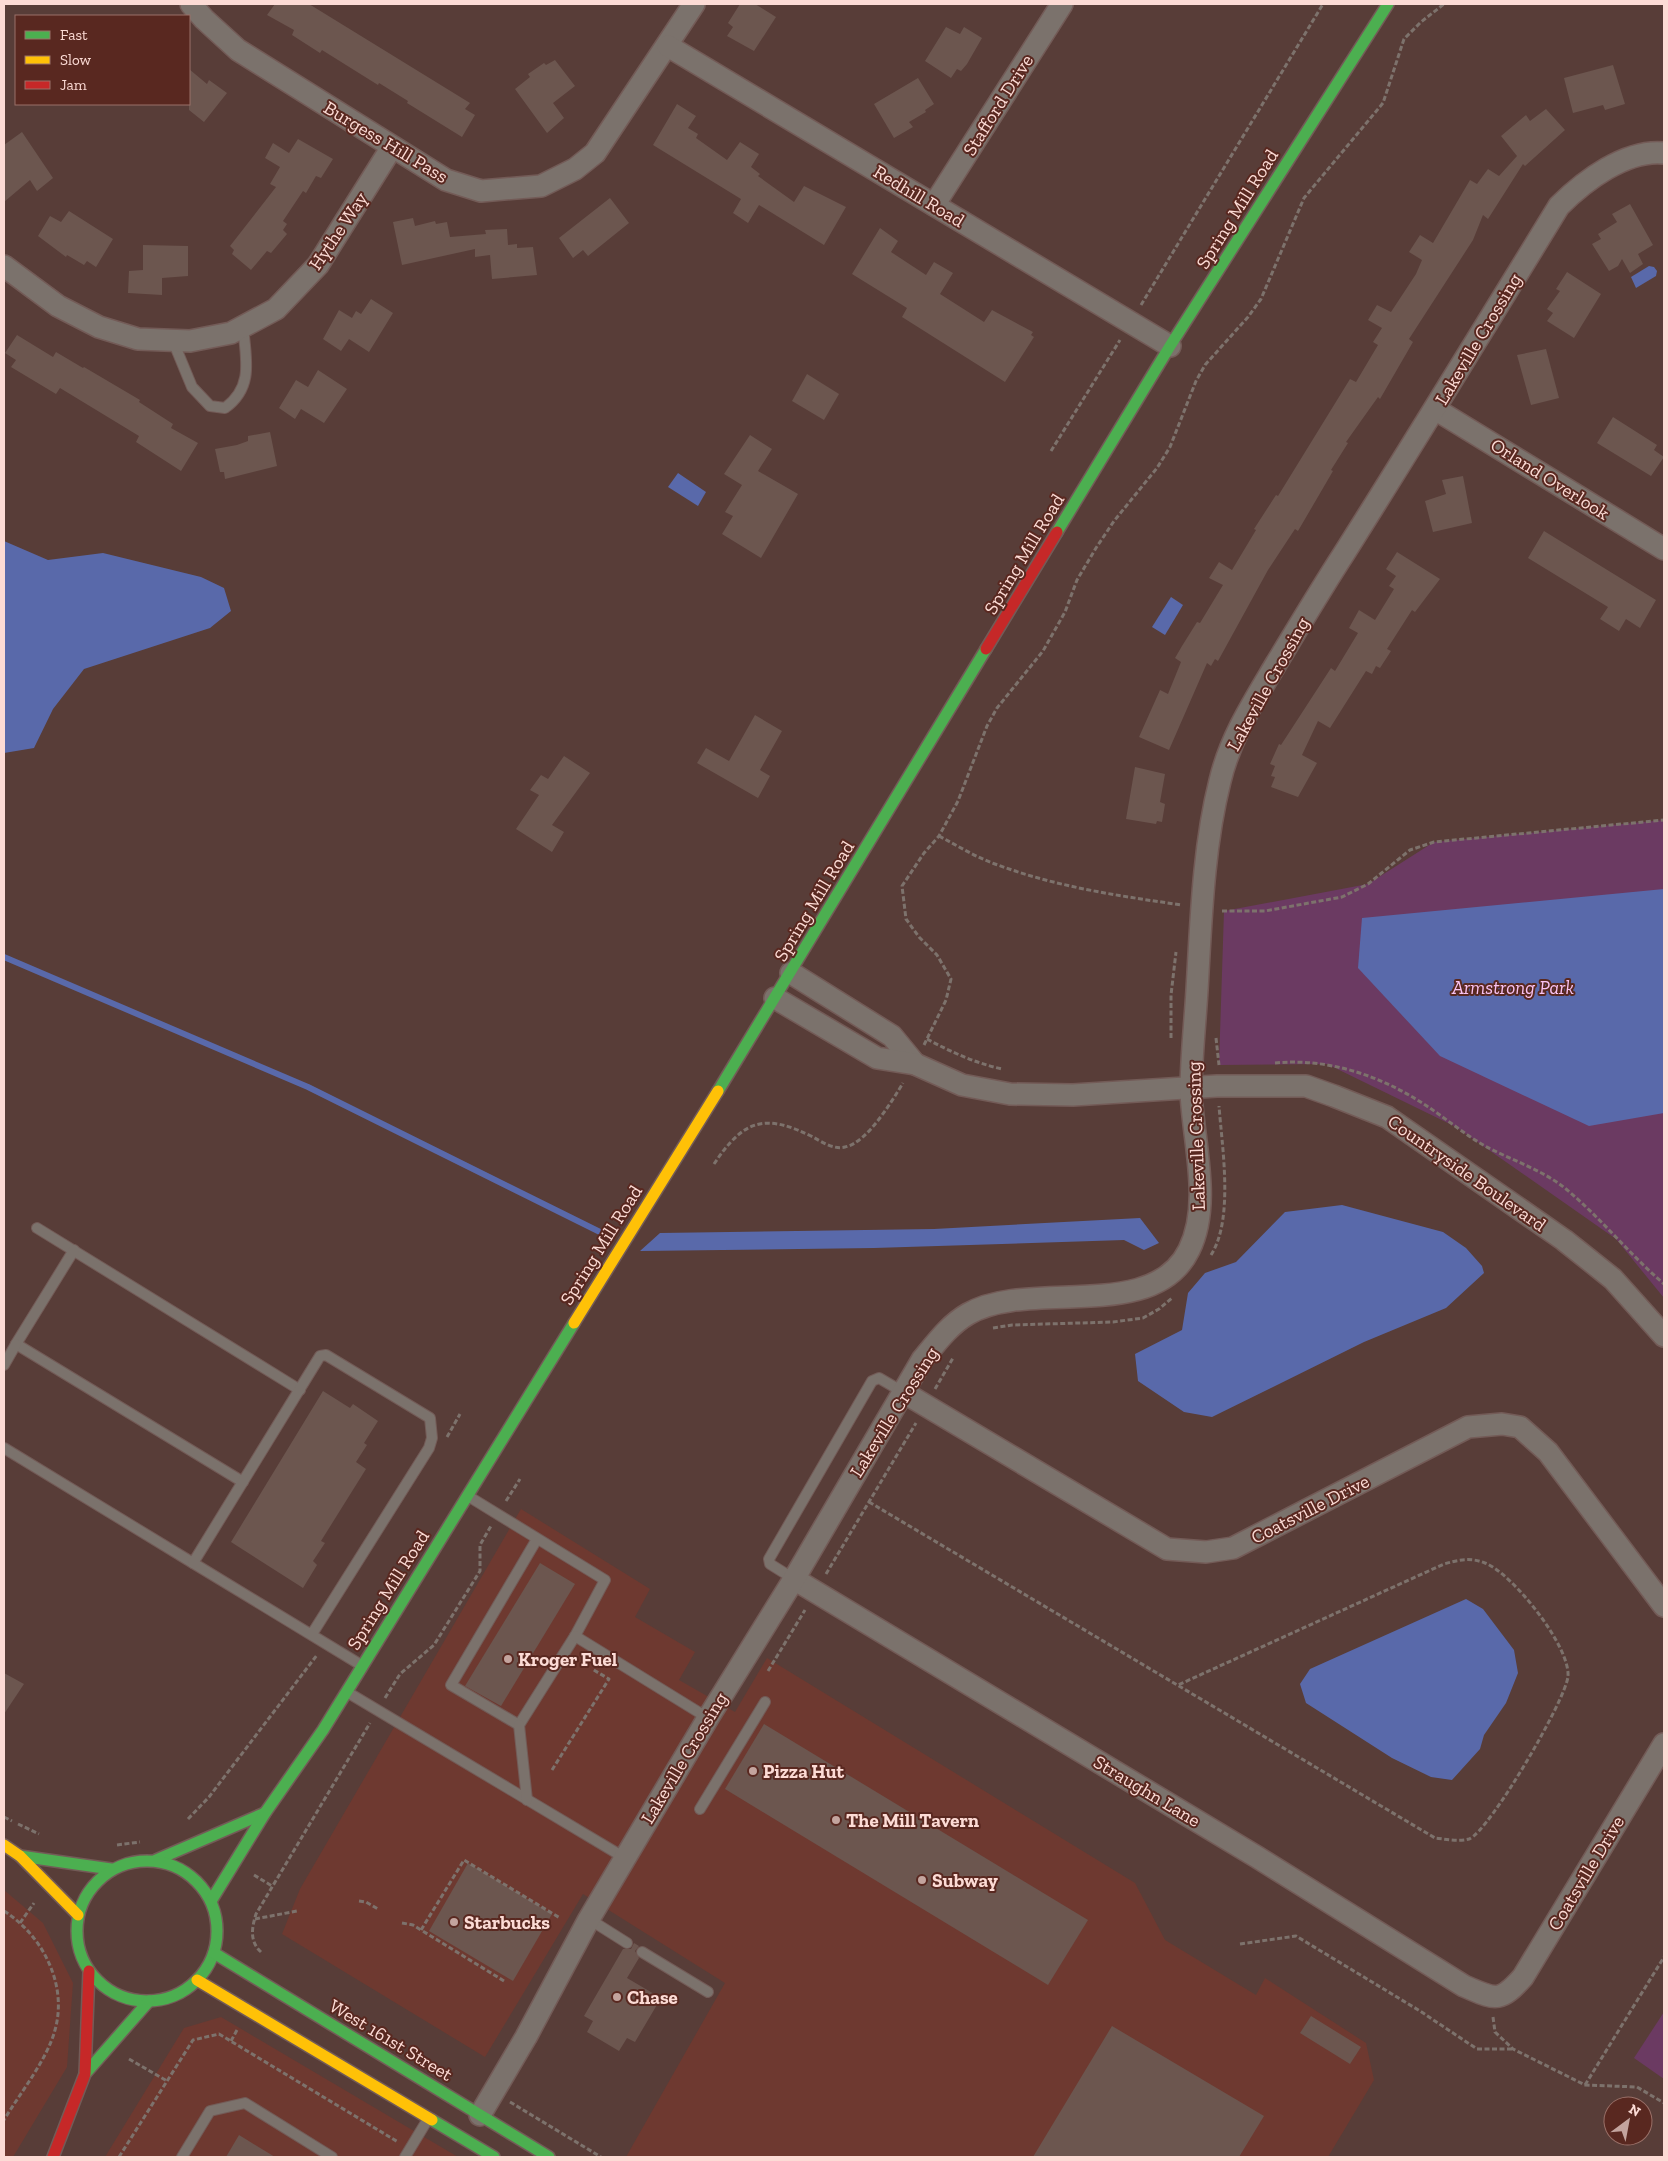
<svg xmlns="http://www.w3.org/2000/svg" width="1668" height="2161" viewBox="0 0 1668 2161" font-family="'Zilla Slab',serif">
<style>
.built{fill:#6e3930}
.green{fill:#6b3a62}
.water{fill:#5969aa}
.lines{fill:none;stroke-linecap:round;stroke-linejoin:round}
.stream{stroke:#5969aa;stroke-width:6}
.building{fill:#6c564f}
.lane-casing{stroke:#735b57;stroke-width:12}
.street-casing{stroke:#735b57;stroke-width:24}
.fast-casing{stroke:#735b57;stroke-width:14}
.slow-casing{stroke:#735b57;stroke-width:14}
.jam-casing{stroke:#735b57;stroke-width:14}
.path{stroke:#7d726c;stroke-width:3;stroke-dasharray:5 2.5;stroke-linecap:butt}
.lane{stroke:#7b726c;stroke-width:10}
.street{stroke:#7b726c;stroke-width:21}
.fast{stroke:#4caf50;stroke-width:11}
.slow{stroke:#ffc107;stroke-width:11}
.jam{stroke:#c62828;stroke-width:11}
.poi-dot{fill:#c3a49e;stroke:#592820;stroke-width:2}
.labels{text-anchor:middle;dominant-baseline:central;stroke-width:4;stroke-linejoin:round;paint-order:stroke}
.street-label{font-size:19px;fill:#fcdbd5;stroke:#592820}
.park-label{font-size:19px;font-style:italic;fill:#f9c3f2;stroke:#592820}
.poi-label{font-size:19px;font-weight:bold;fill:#fcdbd5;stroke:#592820;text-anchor:start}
</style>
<rect width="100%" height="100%" fill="#583d38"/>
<g class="built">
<polygon points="521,1509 650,1589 635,1617 695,1652 679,1680 735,1712 767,1658 1135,1883 1165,1940 1256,1995 1265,1978 1366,2043 1374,2080 1328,2157 626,2157 725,1983 583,1894 485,2057 282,1934 300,1889"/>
<polygon points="4,1890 43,1923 73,1983 67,2067 13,2157 4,2157"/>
<polygon points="221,2017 458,2157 105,2157 184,2028"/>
</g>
<g class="green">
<polygon points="1664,820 1664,1298 1616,1239 1456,1127 1327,1064 1219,1065 1224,911 1368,884 1434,842"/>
<polygon points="1664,2012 1664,2079 1634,2058"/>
</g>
<g class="water">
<polygon points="1649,266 1654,267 1657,271 1656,276 1636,288 1631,277"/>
<polygon points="678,473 706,492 698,506 668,487"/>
<polygon points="4,541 48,560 103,553 201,577 224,588 231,611 210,628 84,669 53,709 34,748 4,753"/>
<polygon points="1171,597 1183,605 1165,635 1152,627"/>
<polygon points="1664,889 1664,1113 1589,1126 1440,1056 1358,968 1362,918"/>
<polygon points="1342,1205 1443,1232 1466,1248 1482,1266 1484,1273 1446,1308 1364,1342 1212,1417 1184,1412 1138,1381 1135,1354 1182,1330 1188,1293 1205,1273 1236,1262 1285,1212"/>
<polygon points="1140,1218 1159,1243 1144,1250 1124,1240 874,1248 640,1251 660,1233 934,1229"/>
<polygon points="1466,1599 1483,1609 1514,1650 1518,1673 1506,1703 1484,1735 1480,1749 1452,1780 1431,1777 1392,1758 1306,1703 1300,1684 1310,1669"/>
</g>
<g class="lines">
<polyline class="stream" points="4,957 308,1087 600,1232"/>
</g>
<g class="building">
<polygon points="275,4 309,4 470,103 465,109 475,115 462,137 407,103 408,101 379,83 378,85 322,50 320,53 292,35 294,30 267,15"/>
<polygon points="740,4 755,4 776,17 754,51 727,36 733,27 728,23"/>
<polygon points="946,27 960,34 964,27 982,38 967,64 961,71 957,69 951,78 925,61"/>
<polygon points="555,60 575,86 553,103 564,118 547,133 515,89 530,77 528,74 544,63 546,65"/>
<polygon points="1613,65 1625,104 1605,110 1603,105 1573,113 1564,78"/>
<polygon points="189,69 207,84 209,80 227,93 204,122 189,110"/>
<polygon points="918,78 934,104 925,110 926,112 909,122 913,127 894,138 874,104"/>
<polygon points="677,104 696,116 688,128 698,134 696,138 727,160 740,142 759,154 751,167 760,174 758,176 794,202 804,186 846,207 824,245 759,205 748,223 733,213 741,199 653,145"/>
<polygon points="1546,109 1565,130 1525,166 1523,164 1488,219 1483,215 1473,240 1409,339 1413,342 1380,399 1378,397 1346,442 1348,443 1331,470 1333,471 1298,531 1295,529 1268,570 1218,661 1215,659 1211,666 1207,663 1169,750 1139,737 1160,690 1168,694 1181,662 1175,658 1182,646 1197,622 1200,623 1223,585 1209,578 1219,562 1232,570 1256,530 1254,529 1276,495 1278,496 1350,379 1356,382 1378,345 1373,342 1382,328 1368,320 1377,305 1391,312 1416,274 1422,260 1409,252 1420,235 1433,243 1470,180 1477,184 1488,169 1499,176 1517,156 1501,136 1526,115 1530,121"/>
<polygon points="22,132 53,178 37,191 30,180 4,202 4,145"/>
<polygon points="298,139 333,159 321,178 316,176 306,193 303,191 283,221 287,224 283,230 287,234 271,253 267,251 251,270 232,254 234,250 230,246 276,187 270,184 280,167 265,158 273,143 289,153"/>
<polygon points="610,198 629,223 588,256 583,250 573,258 559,238"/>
<polygon points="1630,204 1653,245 1638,254 1643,264 1630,273 1622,259 1618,266 1609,271 1592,244 1601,239 1598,234 1617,222 1612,214"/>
<polygon points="69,211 113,239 96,267 87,261 84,265 67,255 66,257 38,236 50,216 61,222"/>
<polygon points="413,218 415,226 435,221 436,224 447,222 450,237 486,234 485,230 507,229 508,245 517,244 517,248 533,247 537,275 492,279 490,255 475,257 475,249 402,265 393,222"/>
<polygon points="880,228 898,241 891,252 926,275 934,262 953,273 940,294 984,322 992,310 1033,332 1031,335 1034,337 1005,382 902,317 907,308 852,274"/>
<polygon points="143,245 188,246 188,276 162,278 162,295 128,293 129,271 143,270"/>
<polygon points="1567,272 1601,294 1574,338 1547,321 1553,313 1547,309 1560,291 1556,289"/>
<polygon points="371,299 393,313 369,352 349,339 341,351 323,339 339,310 352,318 356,311 361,314"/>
<polygon points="17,335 53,357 56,352 83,368 84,367 140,400 139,402 173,424 171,428 198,443 181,471 136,442 139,436 60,388 56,394 11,367 16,360 5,353"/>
<polygon points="1546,349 1559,398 1531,405 1517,355"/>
<polygon points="318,370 347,389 324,423 301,409 295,419 279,408 296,380 308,387"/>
<polygon points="807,374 839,394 824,420 792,401"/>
<polygon points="1613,417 1657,445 1654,450 1664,457 1651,476 1597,443"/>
<polygon points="270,432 277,466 225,479 224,472 220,472 215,449 237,445 248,441 248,436"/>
<polygon points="750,435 772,449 758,471 798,494 761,558 722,534 733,516 725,512 742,485 724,474"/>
<polygon points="1463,476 1472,523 1433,532 1425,501 1446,494 1442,480"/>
<polygon points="1544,531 1656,600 1640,628 1626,619 1619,631 1600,619 1608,607 1528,558"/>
<polygon points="1397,552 1440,579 1415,612 1412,610 1387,649 1391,651 1380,668 1376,666 1372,674 1366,671 1330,728 1318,721 1302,755 1317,763 1298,797 1271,787 1275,777 1271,776 1275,766 1270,764 1279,744 1281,745 1331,668 1335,671 1358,633 1349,628 1359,610 1375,620 1394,589 1389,586 1396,576 1386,569"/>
<polygon points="755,715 782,731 760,770 770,776 758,798 697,763 706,748 729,761"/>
<polygon points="564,756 590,773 552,825 564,832 552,852 516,829 539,795 530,790 541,775 548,779"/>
<polygon points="1135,767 1165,774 1160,802 1165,804 1162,822 1157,821 1156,824 1126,819"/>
<polygon points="323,1391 350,1408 353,1404 378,1421 364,1443 367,1445 356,1462 366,1469 321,1541 325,1543 313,1561 317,1565 303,1588 231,1542"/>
<polygon points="540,1563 575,1584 501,1706 465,1686"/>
<polygon points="4,1673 24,1684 4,1714"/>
<polygon points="764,1724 1088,1920 1048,1985 725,1789"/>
<polygon points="468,1863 552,1914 513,1981 429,1931"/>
<polygon points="634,1943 639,1946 635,1951 639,1958 627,1978 661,1998 635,2042 627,2038 619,2051 587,2032 593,2021 584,2016 623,1949 631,1949"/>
<polygon points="1311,2016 1361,2047 1350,2064 1300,2033"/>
<polygon points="1112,2026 1264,2116 1239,2157 1033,2157"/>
<polygon points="239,2135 275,2157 226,2157"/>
</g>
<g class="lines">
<g class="lane-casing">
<g id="lane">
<path d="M173,341L192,387L210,406L225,408C254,387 246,359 243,327"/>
<polyline points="37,1228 300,1390"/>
<polyline points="74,1250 16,1344 243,1482"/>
<polyline points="4,1365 16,1344"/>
<polyline points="4,1448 193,1563"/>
<polyline points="468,1496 605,1580 575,1636 519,1725 451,1685 537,1539"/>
<polyline points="794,1579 770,1564 769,1559 872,1381 879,1378 903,1392"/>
<polyline points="312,1634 429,1448 432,1438 430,1418 326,1355 320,1356 193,1563 361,1665"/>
<polyline points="575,1636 708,1718"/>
<polyline points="347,1692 625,1858"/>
<polyline points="519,1725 527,1800"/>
<polyline points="700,1809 765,1702"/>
<polyline points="589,1919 627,1943"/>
<polyline points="642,1952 708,1992"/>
<polyline points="182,2157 210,2111 245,2103 332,2157"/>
<polyline points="405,2157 428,2119"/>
</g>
</g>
<g class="street-casing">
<g id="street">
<polyline points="191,4 204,19 238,50 446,180 481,191 541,186 575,169 595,153 694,4"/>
<polyline points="668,46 1170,346"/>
<polyline points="934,205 1062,4"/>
<polyline points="4,266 58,306 99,327 138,339 190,341 231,333 276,309 318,265 392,147"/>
<polyline points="1435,409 1664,549"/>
<polyline points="791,973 892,1036 915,1064"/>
<polyline points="775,998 877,1058 915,1064 962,1085 1010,1094 1073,1095 1217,1086 1306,1086 1334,1096 1387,1117 1564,1240 1613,1279 1664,1336"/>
<polyline points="903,1392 1167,1549 1206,1552 1233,1548 1468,1427 1502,1424 1520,1427 1548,1452 1664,1606"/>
<path d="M794,1579L1257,1857L1464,1986C1495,1999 1499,2004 1523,1977L1664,1744"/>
<path d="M480,2115L526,2037L589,1919L708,1718L794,1579L922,1360C936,1343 949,1325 968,1314C1029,1278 1153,1324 1189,1250C1212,1204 1193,1141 1191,1092C1191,1059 1195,1024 1197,990C1201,922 1203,848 1220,781C1230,738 1254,701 1276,664C1299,626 1321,589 1345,552C1417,438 1488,322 1559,206C1584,181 1626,149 1664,153"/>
</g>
</g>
<g class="fast-casing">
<g id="fast">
<polyline points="1057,532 1170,346 1388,4"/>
<polyline points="718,1091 986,649"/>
<polyline points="20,1856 111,1869"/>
<polyline points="156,1860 265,1813"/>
<circle cx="147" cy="1931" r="70"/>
<polyline points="211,1901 265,1813 323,1730 574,1323"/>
<polyline points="214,1953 549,2157"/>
<polyline points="85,2074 149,2001"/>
<polyline points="432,2120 494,2157"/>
</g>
</g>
<g class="slow-casing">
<g id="slow">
<polyline points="574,1323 718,1091"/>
<polyline points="4,1845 20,1856 78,1915"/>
<polyline points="197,1980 432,2120"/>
</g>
</g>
<g class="jam-casing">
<g id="jam">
<polyline points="986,649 1057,532"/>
<polyline points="53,2157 85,2074 89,1971"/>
</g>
</g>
<g class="path">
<polyline points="1141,305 1323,4"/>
<polyline points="1051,451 1120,340"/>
<path d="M939,836C958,846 977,858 998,865C1057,887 1119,896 1182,905"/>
<polyline points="1222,911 1265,911 1342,897 1368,884 1410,850 1434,842 1664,820"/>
<polyline points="1171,1038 1171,995 1176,952"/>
<polyline points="1216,1038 1219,1065"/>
<path d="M927,1039C951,1052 975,1063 1002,1069"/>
<polyline points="924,1045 946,1000 951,979 937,955 919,937 906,919 902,886 924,853 939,836 958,801 987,726 997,708 1043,651 1065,612 1077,580 1096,548 1114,521 1157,468 1170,447 1196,381 1205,365 1248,317 1261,299 1304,198 1383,103 1404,39 1421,22 1444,4"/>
<path d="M1275,1063C1325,1058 1376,1074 1419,1101C1442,1115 1462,1133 1485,1146C1511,1160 1543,1170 1566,1189C1601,1218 1629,1254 1664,1284"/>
<path d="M714,1164C744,1119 765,1113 813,1137C822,1142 834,1150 845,1147C867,1143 892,1101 903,1083"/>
<path d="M1211,1255C1234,1219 1222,1147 1219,1106"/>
<polyline points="993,1328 1012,1325 1113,1322 1143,1318 1159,1309 1172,1298"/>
<polyline points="935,1389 953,1358"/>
<polyline points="447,1437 460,1414"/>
<polyline points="506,1501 520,1479"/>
<path d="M869,1502L1435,1838C1445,1839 1459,1842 1469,1839C1489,1832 1567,1698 1568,1676C1570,1646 1512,1573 1485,1563C1470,1557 1458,1560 1444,1564L1178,1685"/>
<polyline points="826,1574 916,1423"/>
<polyline points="768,1671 805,1610"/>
<polyline points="385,1698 400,1674 434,1645 480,1571 480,1545 491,1526"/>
<polyline points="552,1770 609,1679 592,1669"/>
<polyline points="4,1817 12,1821"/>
<polyline points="188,1819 209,1797 317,1655"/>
<polyline points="18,1824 39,1834"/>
<polyline points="117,1845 140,1842"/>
<polyline points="254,1875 272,1886"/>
<polyline points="359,1901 366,1902 378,1909"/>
<path d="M4,1911C42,1935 68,1984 55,2030C47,2060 20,2093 4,2120"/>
<polyline points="255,1919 297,1911"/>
<polyline points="20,1923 34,1903"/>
<polyline points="402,1923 413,1925 421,1930"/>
<polyline points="1240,1944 1296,1936 1420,2011 1477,2049 1513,2049"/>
<path d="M261,1952C249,1941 252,1927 256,1914L370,1723"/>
<polyline points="504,1981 421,1930 464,1860 560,1918"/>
<polyline points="1493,2017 1495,2032 1513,2049 1585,2085 1637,2087 1664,2103"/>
<polyline points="231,2041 237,2030"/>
<polyline points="129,2059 167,2081"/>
<polyline points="1585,2085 1664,1957"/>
<polyline points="510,2102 601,2157"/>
<polyline points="119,2157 193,2040 219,2034 398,2142"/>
</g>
<use href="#lane" class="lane"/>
<use href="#street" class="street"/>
<use href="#fast" class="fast"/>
<use href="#slow" class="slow"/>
<use href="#jam" class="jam"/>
</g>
<g class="poi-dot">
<circle cx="508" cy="1659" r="5"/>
<circle cx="753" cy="1771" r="5"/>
<circle cx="836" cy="1820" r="5"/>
<circle cx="922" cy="1880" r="5"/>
<circle cx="454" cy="1922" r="5"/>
<circle cx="617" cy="1997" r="5"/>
</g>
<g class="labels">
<g class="street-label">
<text transform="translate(998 105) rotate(-58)">Stafford Drive</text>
<text transform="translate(386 142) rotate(31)">Burgess Hill Pass</text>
<text transform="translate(919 196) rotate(31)">Redhill Road</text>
<text transform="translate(1237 209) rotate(-58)">Spring Mill Road</text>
<text transform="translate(338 231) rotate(-56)">Hythe Way</text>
<text transform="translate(1478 339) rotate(-59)">Lakeville Crossing</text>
<text transform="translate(1550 479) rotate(32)">Orland Overlook</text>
<text transform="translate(1024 554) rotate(-59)">Spring Mill Road</text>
<text transform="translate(1268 684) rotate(-61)">Lakeville Crossing</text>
<text transform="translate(814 901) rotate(-59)">Spring Mill Road</text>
<text transform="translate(1196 1136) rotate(-92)">Lakeville Crossing</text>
<text transform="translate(1467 1173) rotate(35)">Countryside Boulevard</text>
<text transform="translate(601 1245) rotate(-58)">Spring Mill Road</text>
<text transform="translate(894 1412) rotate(-58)">Lakeville Crossing</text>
<text transform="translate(1310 1509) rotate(-27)">Coatsville Drive</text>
<text transform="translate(388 1590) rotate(-58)">Spring Mill Road</text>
<text transform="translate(684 1758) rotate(-59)">Lakeville Crossing</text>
<text transform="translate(1147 1791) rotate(31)">Straughn Lane</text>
<text transform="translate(1586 1873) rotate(-59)">Coatsville Drive</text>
<text transform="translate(391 2040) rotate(31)">West 161st Street</text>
</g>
<g class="park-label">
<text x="1513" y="987">Armstrong Park</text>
</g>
<g class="poi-label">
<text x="518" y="1659">Kroger Fuel</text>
<text x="763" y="1771">Pizza Hut</text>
<text x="846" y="1820">The Mill Tavern</text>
<text x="932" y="1880">Subway</text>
<text x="464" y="1922">Starbucks</text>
<text x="627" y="1997">Chase</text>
</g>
</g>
<rect width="1668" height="2161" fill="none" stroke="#fcdbd5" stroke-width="10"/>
<rect x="15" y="15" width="175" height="90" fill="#592820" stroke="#9a7068"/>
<rect x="25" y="31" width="25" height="8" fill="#4caf50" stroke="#9a7068"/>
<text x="60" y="40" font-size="15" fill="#fcdbd5">Fast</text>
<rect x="25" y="56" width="25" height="8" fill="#ffc107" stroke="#9a7068"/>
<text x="60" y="65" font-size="15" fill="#fcdbd5">Slow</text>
<rect x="25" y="81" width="25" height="8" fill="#c62828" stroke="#9a7068"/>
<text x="60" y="90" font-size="15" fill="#fcdbd5">Jam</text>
<g transform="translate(1628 2121) rotate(32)"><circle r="24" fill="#592820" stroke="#9a7068"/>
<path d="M0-4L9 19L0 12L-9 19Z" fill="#c3a49e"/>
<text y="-8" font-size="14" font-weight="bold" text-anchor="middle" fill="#fcdbd5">N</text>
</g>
</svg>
